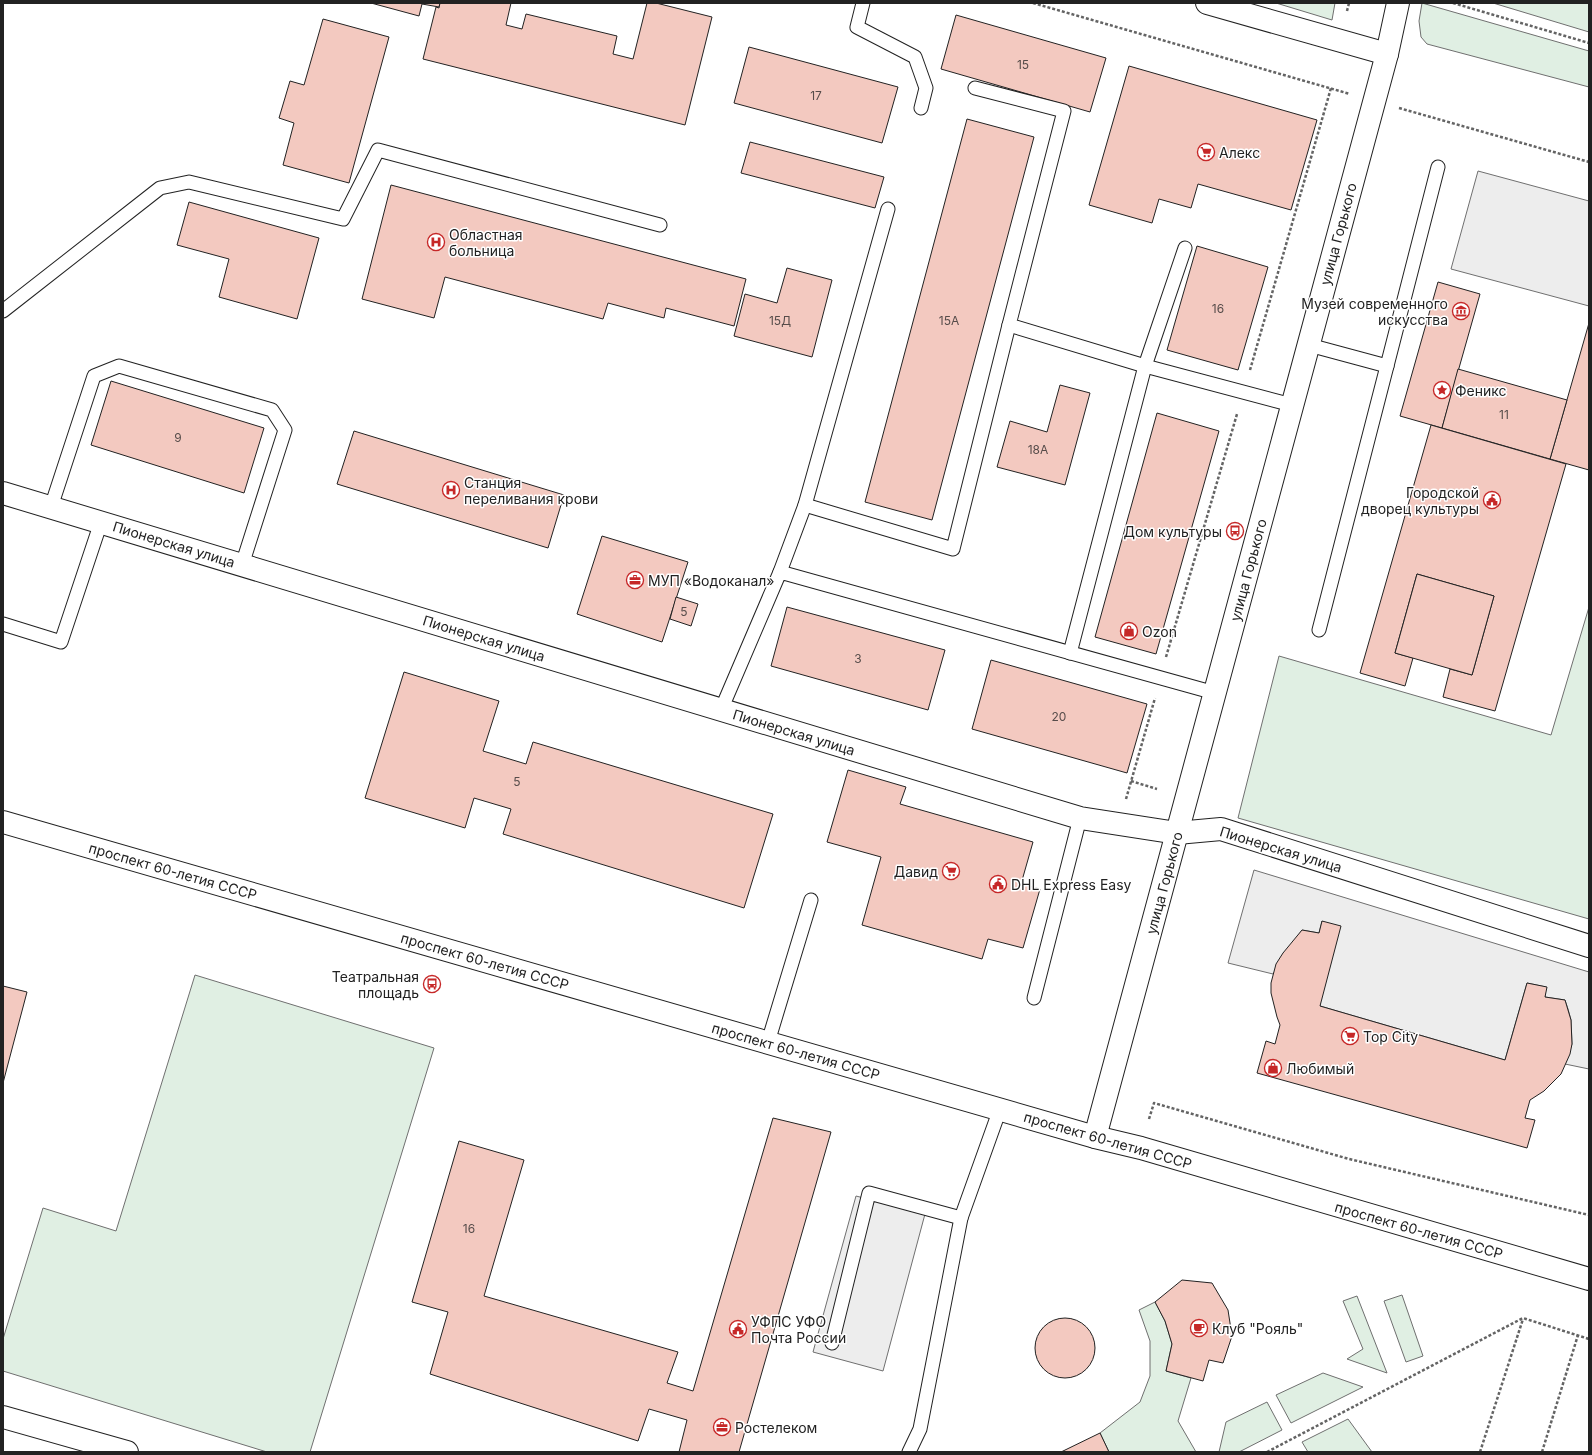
<svg xmlns="http://www.w3.org/2000/svg" width="1592" height="1455" viewBox="0 0 1592 1455" font-family="Inter,sans-serif">
<style>
.green{fill:#e0efe3;stroke:#6f6f6f}
.parking{fill:#ededed;stroke:#6f6f6f}
.building{fill:#f3c9c0;stroke:#222}
.lines{fill:none;stroke-linecap:round;stroke-linejoin:round}
.lane-casing{stroke:#222;stroke-width:15}
.street-casing{stroke:#222;stroke-width:24}
.secondary-casing{stroke:#222;stroke-width:24}
.primary-casing{stroke:#222;stroke-width:24}
.path{stroke:#646464;stroke-width:2.5;stroke-dasharray:3 2;stroke-linecap:butt}
.lane{stroke:#fff;stroke-width:13}
.street{stroke:#fff;stroke-width:22}
.secondary{stroke:#fff;stroke-width:22}
.primary{stroke:#fff;stroke-width:22}
.labels{text-anchor:middle;dominant-baseline:central;stroke-width:3;stroke-linejoin:round;paint-order:stroke}
.number-label{font-size:12px;fill:#564c4a}
.poi-label{font-size:14px;fill:#222;stroke:#fff;text-anchor:start}
.street-label{font-size:14px;fill:#222;stroke:#fff}
</style>
<rect width="100%" height="100%" fill="#fff"/>
<g class="green">
<polygon points="1276,3 1335,3 1332,20"/>
<polygon points="1422,3 1589,51 1589,87 1427,44 1421,37 1419,21"/>
<polygon points="1493,3 1589,3 1589,32"/>
<polygon points="1589,607 1589,919 1238,818 1279,656 1551,735"/>
<polygon points="195,975 434,1048 310,1452 267,1452 3,1371 3,1339 43,1208 116,1231"/>
<polygon points="1402,1295 1423,1356 1406,1362 1384,1301"/>
<polygon points="1357,1296 1387,1373 1347,1359 1363,1349 1343,1301"/>
<polygon points="1155,1302 1165,1321 1172,1344 1166,1371 1191,1378 1178,1421 1196,1452 1109,1452 1100,1433 1140,1402 1150,1376 1150,1341 1139,1310"/>
<polygon points="1323,1373 1363,1387 1291,1423 1276,1395"/>
<polygon points="1267,1402 1282,1430 1239,1452 1219,1452 1226,1422"/>
<polygon points="1348,1419 1372,1452 1308,1452 1302,1442"/>
</g>
<g class="parking">
<polygon points="1478,171 1589,201 1589,306 1451,269"/>
<polygon points="1254,870 1589,972 1589,1069 1565,1064 1572,1044 1571,1020 1568,1009 1565,1000 1545,997 1546,987 1527,983 1505,1060 1320,1006 1322,921 1319,933 1302,930 1273,974 1228,963"/>
<polygon points="856,1196 925,1214 883,1371 813,1352"/>
</g>
<g class="building">
<polygon points="371,3 440,3 439,7 422,4 419,16"/>
<polygon points="440,3 511,3 506,25 522,29 526,14 617,36 613,54 633,59 647,3 656,3 712,17 685,125 423,59 436,7 439,8"/>
<polygon points="956,15 1106,58 1090,112 941,69"/>
<polygon points="323,19 389,37 349,183 283,165 294,123 279,118 290,81 304,85"/>
<polygon points="749,47 898,87 882,143 734,103"/>
<polygon points="1129,66 1317,120 1291,210 1198,184 1191,208 1159,199 1152,223 1089,205"/>
<polygon points="967,119 1034,137 932,520 865,502"/>
<polygon points="750,142 884,177 875,208 741,173"/>
<polygon points="391,185 746,279 734,326 666,308 664,318 608,303 603,319 445,277 434,318 362,299"/>
<polygon points="189,202 319,238 297,319 219,297 229,259 177,245"/>
<polygon points="1197,246 1268,267 1238,370 1167,350"/>
<polygon points="787,268 832,280 812,357 734,336 745,294 777,303"/>
<polygon points="1438,282 1480,294 1442,428 1400,416"/>
<polygon points="1589,323 1589,470 1550,459"/>
<polygon points="1458,369 1567,400 1550,459 1442,428"/>
<polygon points="111,381 264,428 244,493 91,445"/>
<polygon points="1060,385 1090,393 1065,485 997,467 1010,421 1047,432"/>
<polygon points="1157,413 1219,431 1156,654 1095,637"/>
<polygon points="1431,425 1566,464 1495,711 1443,697 1450,669 1472,675 1494,596 1417,574 1395,653 1413,658 1405,686 1360,673"/>
<polygon points="354,431 564,495 548,548 337,484"/>
<polygon points="602,536 688,562 662,642 577,614"/>
<polygon points="1417,574 1494,596 1472,675 1395,653"/>
<polygon points="676,597 698,604 691,626 670,619"/>
<polygon points="787,607 945,650 928,710 771,666"/>
<polygon points="991,660 1147,704 1127,773 972,729"/>
<polygon points="404,672 499,701 483,751 526,764 533,742 773,814 744,908 503,834 511,809 474,798 465,828 365,798"/>
<polygon points="848,770 906,787 900,804 1033,842 1021,884 1040,889 1023,948 988,939 982,959 862,925 881,857 827,842"/>
<polygon points="1322,921 1341,926 1320,1006 1505,1060 1527,983 1547,987 1545,997 1565,1000 1571,1020 1572,1044 1570,1054 1561,1074 1544,1091 1530,1100 1525,1118 1535,1120 1527,1148 1257,1073 1266,1041 1275,1044 1280,1025 1277,1017 1271,993 1271,983 1276,964 1283,953 1302,930 1319,933"/>
<polygon points="3,986 27,992 3,1083"/>
<polygon points="773,1118 831,1132 739,1452 679,1452 687,1420 649,1409 638,1441 430,1374 448,1312 412,1302 459,1141 524,1160 484,1296 678,1352 667,1383 693,1391"/>
<polygon points="1182,1280 1212,1283 1228,1310 1232,1336 1223,1363 1209,1360 1203,1381 1166,1371 1172,1344 1165,1321 1155,1302"/>
<circle cx="1065" cy="1348" r="30"/>
<polygon points="1100,1433 1109,1452 1061,1452"/>
</g>
<g class="lines">
<g class="lane-casing">
<g id="lane">
<polyline points="863,3 857,27 915,57 926,88 921,108"/>
<polyline points="975,88 1064,111 1009,325 1145,366 1185,248"/>
<polyline points="3,311 160,188 189,182 343,219 378,150 660,225"/>
<polyline points="1309,345 1387,366 1438,167"/>
<polyline points="805,505 953,549 1009,325"/>
<polyline points="51,507 94,376 119,366 272,410 285,430 242,565"/>
<polyline points="780,572 805,505 888,209"/>
<polyline points="3,624 61,642 101,522"/>
<polyline points="1319,630 1387,366"/>
<polyline points="1070,653 1145,366 1292,405"/>
<polyline points="721,710 780,572 1215,693"/>
<polyline points="1034,998 1080,818"/>
<polyline points="768,1042 811,900"/>
<polyline points="832,1343 869,1193 961,1218"/>
<polyline points="909,1452 920,1429 961,1218 1000,1109"/>
</g>
</g>
<g class="street-casing">
<g id="street">
<polyline points="3,493 1080,818 1177,833 1221,829 1589,946"/>
<polyline points="3,1417 127,1452"/>
</g>
</g>
<g class="secondary-casing">
<g id="secondary">
<polyline points="1207,3 1387,54"/>
<polyline points="3,822 1095,1137 1141,1148 1589,1279"/>
</g>
</g>
<g class="primary-casing">
<polyline id="primary" points="1095,1137 1387,54 1398,3"/>
</g>
<g class="path">
<polyline points="1033,3 1350,94"/>
<polyline points="1453,3 1589,43"/>
<polyline points="1347,11 1349,3"/>
<polyline points="1399,108 1589,162"/>
<polyline points="1250,370 1331,88"/>
<polyline points="1166,657 1237,414"/>
<polyline points="1131,781 1157,789"/>
<polyline points="1126,799 1155,698"/>
<polyline points="1149,1119 1154,1103 1349,1159 1589,1215"/>
<polyline points="1267,1452 1523,1318 1589,1339"/>
<polyline points="1480,1452 1523,1319"/>
<polyline points="1542,1452 1578,1335"/>
</g>
<use href="#lane" class="lane"/>
<use href="#street" class="street"/>
<use href="#secondary" class="secondary"/>
<use href="#primary" class="primary"/>
</g>
<defs>
<g id="supermarket-ring" transform="scale(0.9)"><circle r="9.5" fill="#fff" stroke="#c62828" stroke-width="1.5"/><path d="M-6-5.5h2.5l.6 2H6L4.5 2H-2.5L-4.4-4H-6ZM-1.5 3.2a1.3 1.3 0 1 0 .1 0ZM3 3.2a1.3 1.3 0 1 0 .1 0Z" fill="#c62828"/></g>
<g id="hospital-ring" transform="scale(0.9)"><circle r="9.5" fill="#fff" stroke="#c62828" stroke-width="1.5"/><path d="M-5-5h3v3.5h4V-5h3V5h-3V1.5h-4V5h-3Z" fill="#c62828"/></g>
<g id="museum-ring" transform="scale(0.9)"><circle r="9.5" fill="#fff" stroke="#c62828" stroke-width="1.5"/><path d="M0-6L6-3V-2H-6V-3ZM-5-1h2V3h-2ZM-1-1h2V3h-2ZM3-1h2V3H3ZM-6 4H6V6H-6Z" fill="#c62828"/></g>
<g id="sight-ring" transform="scale(0.9)"><circle r="9.5" fill="#fff" stroke="#c62828" stroke-width="1.5"/><path d="M0-6L1.8-2.2L6-1.7L2.9 1.2L3.7 5.4L0 3.3L-3.7 5.4L-2.9 1.2L-6-1.7L-1.8-2.2Z" fill="#c62828"/></g>
<g id="civic-ring" transform="scale(0.9)"><circle r="9.5" fill="#fff" stroke="#c62828" stroke-width="1.5"/><path d="M-.6-6.5H3V-4.5H.6V-3L4-1V1h2V6H-6V1h2V-1L-.6-3ZM-1.2 2.5V6h2.4V2.5Z" fill="#c62828"/></g>
<g id="bus-ring" transform="scale(0.9)"><circle r="9.5" fill="#fff" stroke="#c62828" stroke-width="1.5"/><path d="M-5-6H5V4H4V6H2V4H-2V6H-4V4H-5ZM-3.5-4V0h7V-4ZM-3.5 1.2v1.5H-2V1.2ZM2 1.2v1.5H3.5V1.2Z" fill="#c62828"/></g>
<g id="office-ring" transform="scale(0.9)"><circle r="9.5" fill="#fff" stroke="#c62828" stroke-width="1.5"/><path d="M-6-3h4V-5.5h4V-3h4V5H-6ZM-1-4.5V-3h2v-1.5ZM-6 0V1H6V0Z" fill="#c62828"/></g>
<g id="shop-ring" transform="scale(0.9)"><circle r="9.5" fill="#fff" stroke="#c62828" stroke-width="1.5"/><path d="M-5-2.5h2.3a2.7 3.5 0 0 1 5.4 0H5L5.5 6h-11ZM-1.5-2.5h3a1.5 2.3 0 0 0-3 0Z" fill="#c62828"/></g>
<g id="cafe-ring" transform="scale(0.9)"><circle r="9.5" fill="#fff" stroke="#c62828" stroke-width="1.5"/><path d="M-5.5-4.5H6V0H3Q3 3.5 0 3.5H-2.5Q-5.5 3.5-5.5 0ZM3-3.2v2h1.7v-2ZM-6 4.5H4V6H-6Z" fill="#c62828"/></g>
</defs>
<g fill-rule="evenodd">
<use href="#supermarket-ring" x="1206" y="152"/>
<use href="#hospital-ring" x="436" y="242"/>
<use href="#museum-ring" x="1461" y="311"/>
<use href="#sight-ring" x="1442" y="390"/>
<use href="#hospital-ring" x="451" y="490"/>
<use href="#civic-ring" x="1492" y="500"/>
<use href="#bus-ring" x="1235" y="531"/>
<use href="#office-ring" x="635" y="580"/>
<use href="#shop-ring" x="1129" y="631"/>
<use href="#supermarket-ring" x="951" y="871"/>
<use href="#civic-ring" x="998" y="884"/>
<use href="#bus-ring" x="432" y="984"/>
<use href="#supermarket-ring" x="1350" y="1036"/>
<use href="#shop-ring" x="1273" y="1068"/>
<use href="#cafe-ring" x="1199" y="1328"/>
<use href="#civic-ring" x="738" y="1329"/>
<use href="#office-ring" x="722" y="1427"/>
</g>
<g class="labels">
<g class="number-label">
<text x="1023" y="64">15</text>
<text x="816" y="95">17</text>
<text x="1218" y="308">16</text>
<text x="780" y="320">15Д</text>
<text x="949" y="320">15А</text>
<text x="1504" y="414">11</text>
<text x="178" y="437">9</text>
<text x="1038" y="449">18А</text>
<text x="684" y="611">5</text>
<text x="858" y="658">3</text>
<text x="1059" y="716">20</text>
<text x="517" y="781">5</text>
<text x="469" y="1228">16</text>
</g>
<g class="poi-label">
<text x="1219" y="152">Алекс</text>
<text x="449" y="234">Областная<tspan x="449" dy="16">больница</tspan></text>
<text x="1448" y="303" text-anchor="end">Музей современного<tspan x="1448" dy="16">искусства</tspan></text>
<text x="1455" y="390">Феникс</text>
<text x="464" y="482">Станция<tspan x="464" dy="16">переливания крови</tspan></text>
<text x="1479" y="492" text-anchor="end">Городской<tspan x="1479" dy="16">дворец культуры</tspan></text>
<text x="1222" y="531" text-anchor="end">Дом культуры</text>
<text x="648" y="580">МУП «Водоканал»</text>
<text x="1142" y="631">Ozon</text>
<text x="938" y="871" text-anchor="end">Давид</text>
<text x="1011" y="884">DHL Express Easy</text>
<text x="419" y="976" text-anchor="end">Театральная<tspan x="419" dy="16">площадь</tspan></text>
<text x="1363" y="1036">Top City</text>
<text x="1286" y="1068">Любимый</text>
<text x="751" y="1321">УФПС УФО<tspan x="751" dy="16">Почта России</tspan></text>
<text x="1212" y="1328">Клуб "Рояль"</text>
<text x="735" y="1427">Ростелеком</text>
</g>
<g class="street-label">
<text transform="translate(1338 234) rotate(-75)">улица Горького</text>
<text transform="translate(174 544) rotate(17)">Пионерская улица</text>
<text transform="translate(1248 570) rotate(-75)">улица Горького</text>
<text transform="translate(484 638) rotate(17)">Пионерская улица</text>
<text transform="translate(794 732) rotate(17)">Пионерская улица</text>
<text transform="translate(1281 849) rotate(17)">Пионерская улица</text>
<text transform="translate(173 871) rotate(16)">проспект 60-летия СССР</text>
<text transform="translate(1164 883) rotate(-75)">улица Горького</text>
<text transform="translate(485 961) rotate(16)">проспект 60-летия СССР</text>
<text transform="translate(796 1051) rotate(16)">проспект 60-летия СССР</text>
<text transform="translate(1108 1140) rotate(16)">проспект 60-летия СССР</text>
<text transform="translate(1419 1230) rotate(16)">проспект 60-летия СССР</text>
</g>
</g>
<rect width="1592" height="1455" fill="none" stroke="#222222" stroke-width="8"/>
</svg>
